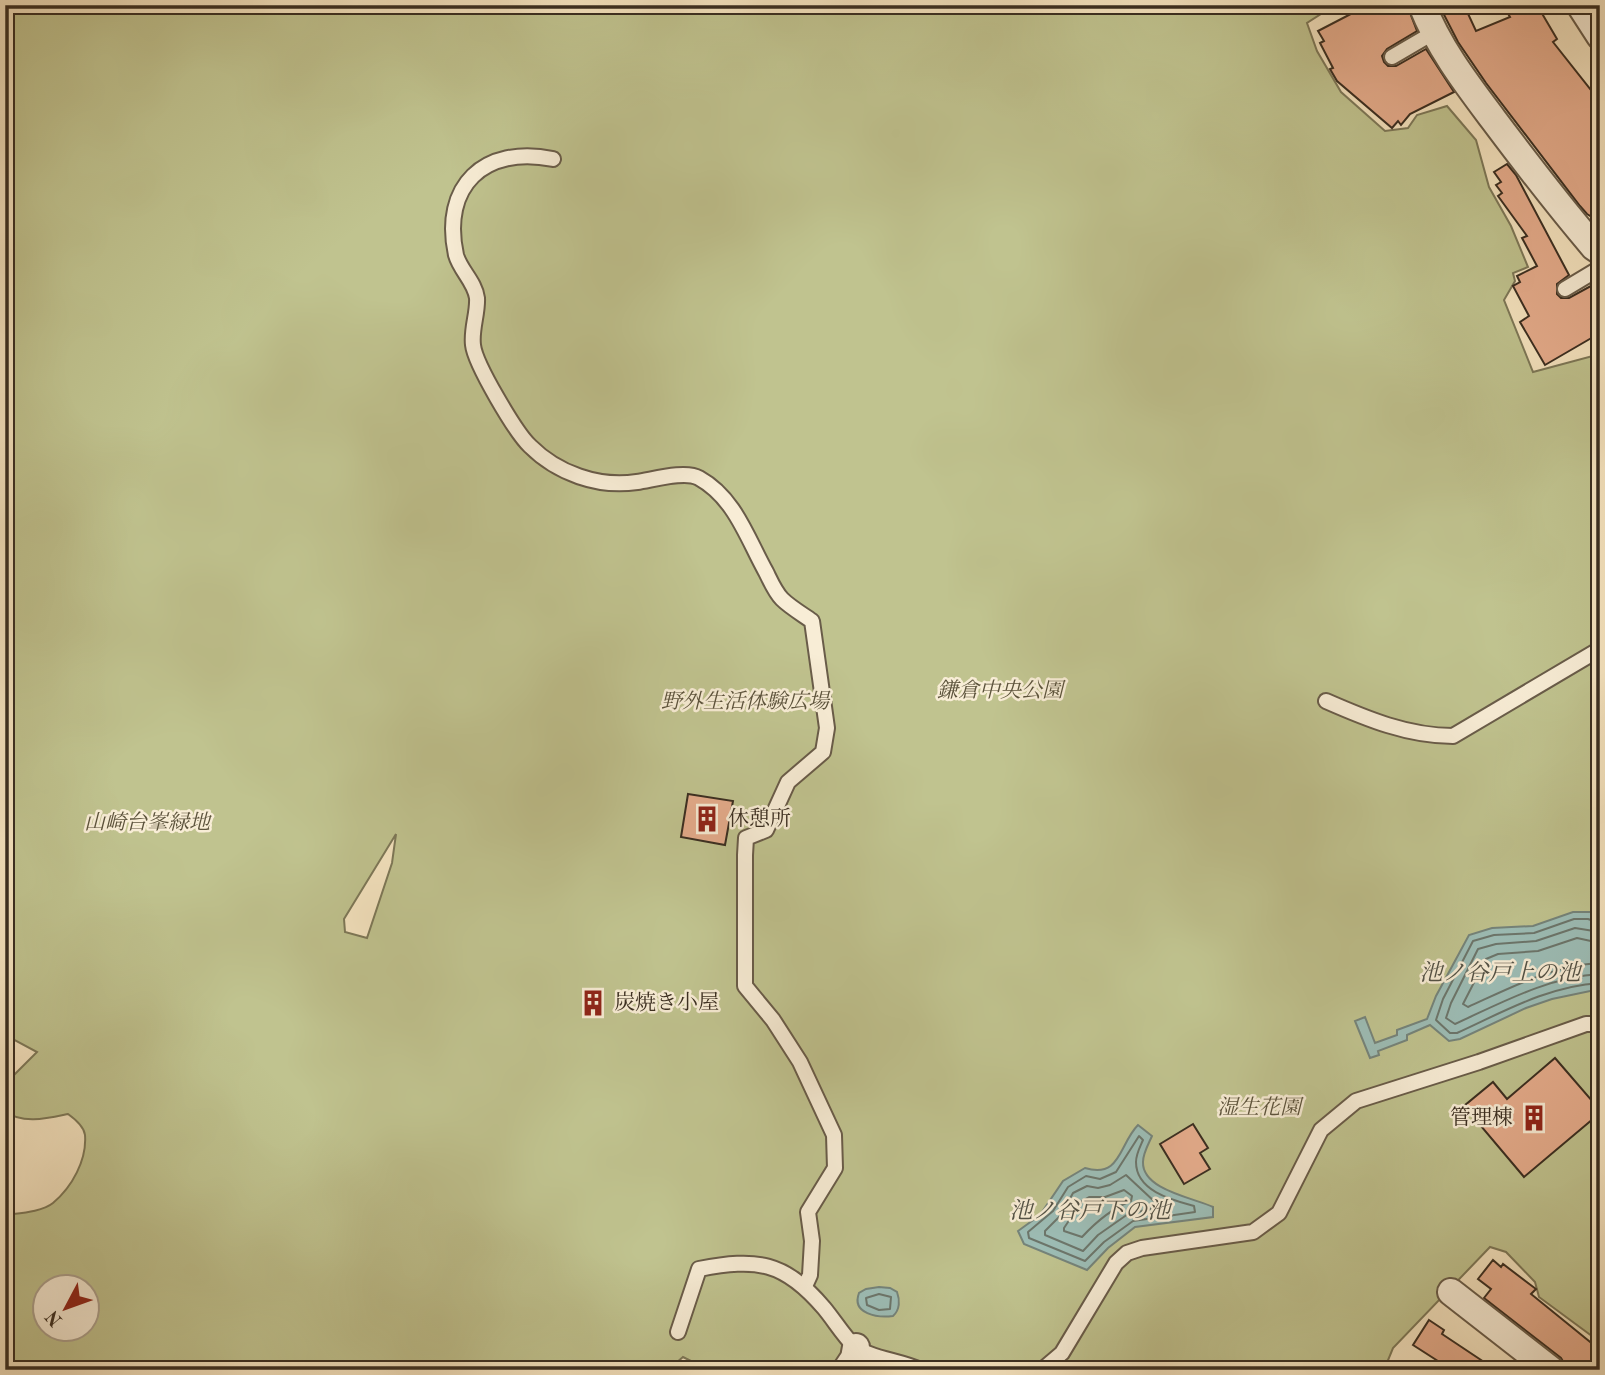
<svg xmlns="http://www.w3.org/2000/svg" width="1605" height="1375" viewBox="0 0 1605 1375" font-family="'Old Standard TT','Noto Serif JP',serif">
<style>
.green{fill:#c0c38f;stroke:#7d7858;stroke-width:2;fill-rule:evenodd}
.water{fill:#9dbeb7;stroke:#75847b;stroke-width:2}
.lines{fill:none;stroke-linecap:round;stroke-linejoin:round}
.shore{stroke:#6c766c;stroke-width:2}
.building{fill:#e5ac8c;stroke:#3a2e21;stroke-width:2}
.service-casing{stroke:#695c49;stroke-width:18}
.minor-casing{stroke:#695c49;stroke-width:30}
.service{stroke:#f8edd6;stroke-width:14}
.minor{stroke:#f8edd6;stroke-width:26}
.labels{text-anchor:middle;dominant-baseline:central;stroke-width:5;stroke-linejoin:round;paint-order:stroke}
.park-label{font-size:21px;font-style:italic;fill:#5c533c;stroke:#f8edd6}
.poi-label{font-size:21px;fill:#3a2e21;stroke:#f8edd6;text-anchor:start}
.water-label{font-size:23px;font-style:italic;fill:#535246;stroke:#f8edd6}
</style>
<rect width="100%" height="100%" fill="#f5e4c0"/>
<filter id="stains"><feTurbulence type="fractalNoise" baseFrequency=".00286" numOctaves="4"/><feColorMatrix values="0 0 0 0 .2 0 0 0 0 .09 0 0 0 0 .02 0 0 0 .5 -.17"/></filter>
<radialGradient id="worn" r=".72"><stop offset=".6" stop-color="#630" stop-opacity="0"/><stop offset="1" stop-color="#630" stop-opacity=".3"/></radialGradient>
<path class="green" d="M5,5H1335L1307,23L1317,51L1341,92L1385,131L1408,128L1417,115L1447,106L1476,140L1489,187L1511,226L1528,267L1513,273L1515,281L1504,300L1533,372L1600,354V1342L1539,1297L1535,1282L1506,1252L1490,1247L1393,1348L1384,1370H709L683,1357L668,1370H5V1215C19,1213 42,1212 53,1203C72,1187 87,1160 85,1135C84,1126 75,1119 68,1114C49,1118 22,1125 5,1111V1084L37,1052L5,1035ZM396,834L392,863L367,938L345,932L344,919ZM46,1288H88V1330H46Z"/>
<g class="water">
<polygon points="1573,912 1591,912 1600,918 1600,989 1552,999 1526,1008 1460,1039 1449,1041 1430,1025 1407,1035 1407,1040 1378,1051 1379,1055 1370,1058 1355,1021 1365,1017 1375,1043 1397,1035 1397,1030 1427,1019 1436,996 1469,935 1492,928 1533,926"/>
<path d="M1138,1125L1152,1136C1149,1143 1143,1153 1143,1162C1142,1190 1194,1198 1213,1207V1217L1135,1227L1108,1248L1087,1270L1024,1244L1018,1231L1040,1215L1063,1181L1085,1168C1121,1179 1119,1144 1138,1125Z"/>
<path d="M879,1287L890,1288L897,1292C900,1300 900,1310 893,1316C878,1318 851,1314 859,1293L866,1289Z"/>
</g>
<g class="lines">
<g class="shore">
<path d="M1600,923L1588,919H1574L1534,933L1494,935L1473,941L1443,999L1436,1020L1450,1033H1457C1503,1012 1548,986 1600,983"/>
<path d="M1600,932L1575,928L1536,941L1496,944L1478,949L1451,1003L1446,1018L1455,1024C1501,1003 1548,977 1600,974"/>
<path d="M1600,943L1577,938L1538,951L1498,954L1486,959L1463,1004L1468,1007C1510,988 1553,965 1600,963"/>
<path d="M1139,1136L1143,1140C1140,1147 1136,1154 1136,1162C1136,1191 1172,1200 1194,1206L1195,1212L1133,1221L1104,1242L1085,1261L1029,1238L1028,1232L1053,1211L1068,1187L1086,1176L1100,1179L1116,1172Z"/>
<polygon points="1126,1175 1156,1203 1155,1208 1128,1214 1098,1235 1083,1251 1045,1235 1045,1231 1061,1215 1073,1193 1087,1186 1098,1188 1110,1185"/>
<path d="M1124,1190L1132,1196L1131,1201C1113,1208 1095,1223 1082,1237L1064,1231V1228L1082,1201L1089,1197H1105Z"/>
<polygon points="879,1294 891,1297 890,1309 879,1310 867,1305 866,1298"/>
</g>
</g>
<g class="building">
<polygon points="1368,5 1407,5 1417,31 1387,49 1382,56 1384,62 1388,66 1396,66 1426,49 1454,92 1410,114 1401,125 1398,121 1392,128 1337,81 1330,69 1333,68 1320,43 1324,41 1318,31"/>
<polygon points="1439,5 1464,5 1476,31 1510,17 1503,5 1537,5 1557,39 1553,42 1591,90 1600,83 1600,222 1587,214 1580,206 1486,83 1458,42"/>
<polygon points="1507,164 1516,175 1569,275 1557,284 1557,294 1561,298 1569,298 1600,281 1600,333 1545,365 1520,322 1529,316 1513,286 1520,282 1517,276 1537,266 1522,238 1527,236 1498,196 1502,193 1496,185 1501,182 1494,172"/>
<polygon points="688,794 733,801 725,845 681,837"/>
<polygon points="1555,1058 1600,1110 1600,1113 1524,1177 1464,1106 1493,1082 1507,1099"/>
<polygon points="1193,1124 1208,1148 1200,1153 1210,1169 1184,1184 1160,1144"/>
<polygon points="1493,1260 1501,1267 1503,1264 1536,1289 1531,1294 1600,1350 1600,1370 1568,1370 1561,1358 1484,1298 1491,1289 1478,1279"/>
<polygon points="1429,1320 1444,1330 1442,1334 1496,1370 1452,1370 1413,1345"/>
</g>
<g class="lines">
<g class="service-casing">
<g id="service">
<polyline points="1392,57 1433,33"/>
<path d="M553,159C484,145 441,186 456,255C460,270 475,282 477,298C478,313 471,329 473,345C475,364 516,433 530,446C557,473 598,488 637,482C652,480 685,470 699,478C735,498 747,538 766,572C770,580 775,592 782,599C790,607 802,614 812,621L827,728L823,752L788,782L766,830L746,838L745,855V986L773,1020L800,1062L834,1135L835,1168L808,1212L812,1241L810,1275L805,1286"/>
<polyline points="1565,289 1600,268"/>
<path d="M1326,701C1367,719 1408,736 1453,736L1600,649"/>
<path d="M678,1332L699,1269C757,1258 784,1261 824,1308C834,1320 843,1335 854,1346C868,1358 902,1361 920,1370"/>
<polyline points="1042,1370 1062,1353 1116,1263 1127,1253 1142,1248 1253,1232 1279,1213 1321,1130 1356,1101 1479,1062 1586,1024 1600,1024"/>
</g>
</g>
<g class="minor-casing">
<g id="minor">
<path d="M1422,5C1439,48 1466,83 1493,119C1526,163 1559,206 1594,247L1600,251"/>
<polyline points="1580,5 1600,36"/>
<polyline points="1451,1292 1551,1370"/>
<polyline points="846,1370 854,1358 856,1347"/>
</g>
</g>
<use href="#service" class="service"/>
<use href="#minor" class="minor"/>
</g>
<defs>
<g id="building-bare" transform="scale(2.1)"><path d="M-4-6H4V6H1V3H-1V6H-4ZM-2.5-4.3h1.7v1.8h-1.7ZM.8-4.3h1.7v1.8H.8ZM-2.5-1h1.7V.8h-1.7ZM.8-1h1.7V.8H.8Z" fill="#8f2418" stroke="#f8edd6" stroke-width="2.5" paint-order="stroke"/></g>
</defs>
<g fill-rule="evenodd">
<use href="#building-bare" x="707" y="819"/>
<use href="#building-bare" x="593" y="1003"/>
<use href="#building-bare" x="1534" y="1118"/>
</g>
<g class="labels">
<g class="park-label">
<text x="1000" y="691">鎌倉中央公園</text>
<text x="745" y="702">野外生活体験広場</text>
<text x="147" y="823">山崎台峯緑地</text>
<text x="1259" y="1108">湿生花園</text>
</g>
<g class="poi-label">
<text x="728" y="819">休憩所</text>
<text x="614" y="1003">炭焼き小屋</text>
<text x="1513" y="1118" text-anchor="end">管理棟</text>
</g>
<g class="water-label">
<text x="1500" y="973">池ノ谷戸上の池</text>
<text x="1090" y="1211">池ノ谷戸下の池</text>
</g>
</g>
<rect width="1605" height="1375" fill="none" stroke="#f5e4c0" stroke-width="28"/>
<rect x="7" y="7" width="1591" height="1361" fill="none" stroke="#3a2e21" stroke-width="3.5"/>
<rect x="14" y="14" width="1577" height="1347" fill="none" stroke="#3a2e21" stroke-width="2"/>
<g transform="translate(66 1308) rotate(229)"><circle r="33" fill="#f8edd6" stroke="#aca18e" stroke-width="2"/>
<path d="M0-5L12 26L0 18L-12 26Z" fill="#8f2418"/>
<text y="-10" font-size="19" font-weight="bold" text-anchor="middle" fill="#3a2e21">N</text>
</g>
<rect width="100%" height="100%" filter="url(#stains)"/>
<rect width="100%" height="100%" fill="url(#worn)"/>
</svg>
